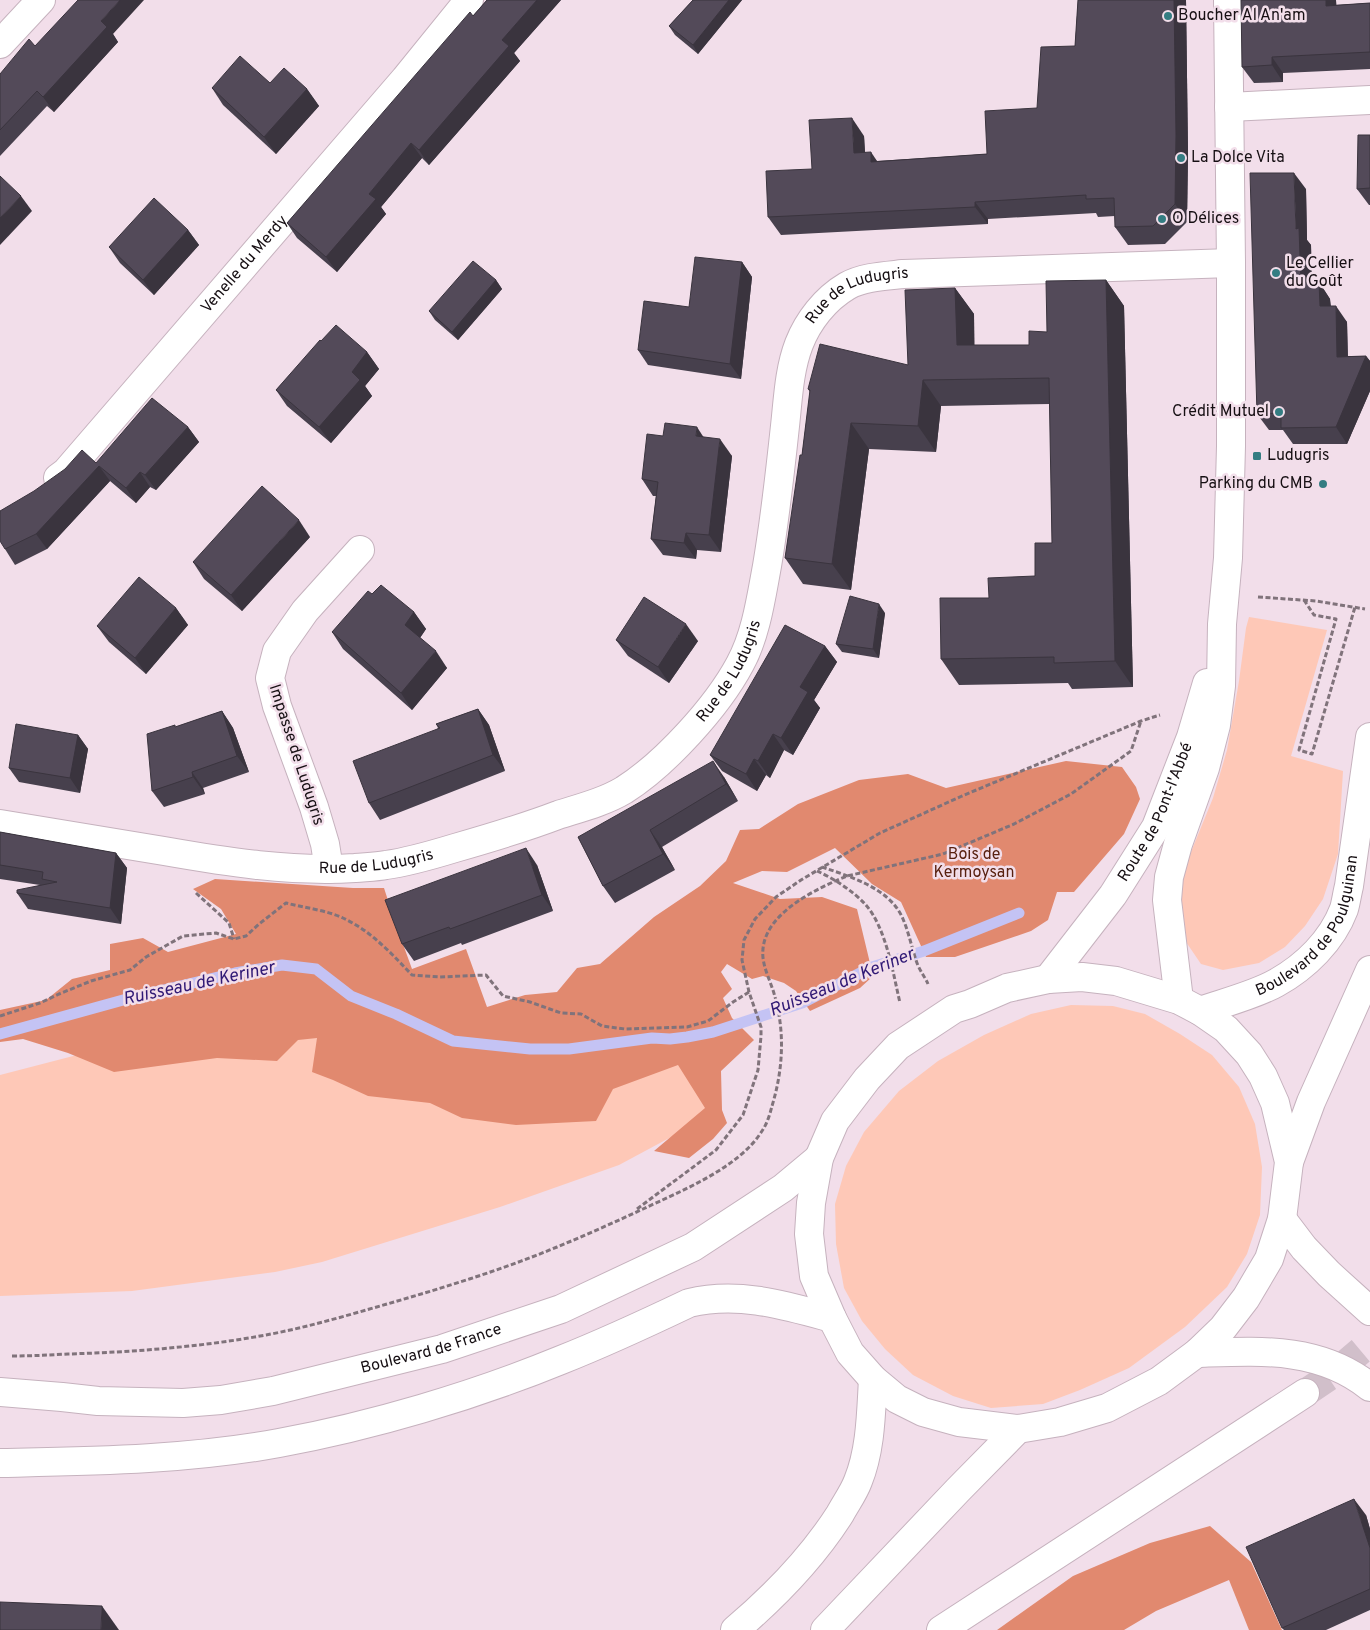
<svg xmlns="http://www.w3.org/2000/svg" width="1370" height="1630" viewBox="0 0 1370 1630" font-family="Overpass,sans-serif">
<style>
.green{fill:#fec8b7}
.forest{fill:#e1896f}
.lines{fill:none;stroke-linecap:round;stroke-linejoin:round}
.stream{stroke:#c4c3f4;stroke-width:11}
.highway-tunnel{stroke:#d1bfca;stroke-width:28;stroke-dasharray:28 14;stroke-linecap:butt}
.street-casing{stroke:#c6b2be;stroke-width:30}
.secondary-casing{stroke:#c6b2be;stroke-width:30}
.primary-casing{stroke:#c6b2be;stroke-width:30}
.highway-casing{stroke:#c6b2be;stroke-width:30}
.path{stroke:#80737b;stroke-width:3;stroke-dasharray:5 2.5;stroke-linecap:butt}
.street{stroke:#fff;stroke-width:28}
.secondary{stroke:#fff;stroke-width:28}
.primary{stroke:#fff;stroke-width:28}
.highway{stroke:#fff;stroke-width:28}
.wall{fill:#47404d}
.shaded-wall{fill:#3a343e}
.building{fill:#534a59;stroke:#3a343e}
.poi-dot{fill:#347d82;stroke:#f2deea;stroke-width:2}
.labels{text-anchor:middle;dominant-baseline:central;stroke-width:5;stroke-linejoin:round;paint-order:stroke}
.poi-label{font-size:16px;fill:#160f13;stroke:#f2deea;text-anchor:start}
.street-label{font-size:16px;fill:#160f13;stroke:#f2deea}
.park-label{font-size:16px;fill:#58200f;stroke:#f2deea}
.water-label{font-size:18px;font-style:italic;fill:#301975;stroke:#f2deea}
</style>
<rect width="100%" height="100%" fill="#f2deea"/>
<g class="green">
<polygon points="1249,617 1327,630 1291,756 1343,771 1338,854 1323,899 1305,926 1285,947 1259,963 1223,970 1201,964 1184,939 1180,904 1184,869 1213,798 1227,750 1239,681 1246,628"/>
<polygon points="1071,1005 1113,1006 1145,1014 1180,1034 1212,1055 1239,1087 1255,1124 1262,1167 1260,1215 1247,1254 1227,1287 1185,1327 1129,1368 1080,1390 1043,1404 991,1408 953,1396 913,1375 885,1349 862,1321 844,1288 836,1244 835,1204 846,1166 864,1132 899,1091 938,1061 984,1035 1031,1014"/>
<polygon points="199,1034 716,1042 714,1114 619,1165 500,1207 322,1262 275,1272 132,1291 0,1296 0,1075 131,1041"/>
</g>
<g class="forest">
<polygon points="1066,761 1122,767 1136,787 1140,799 1124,834 1074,892 1057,892 1048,920 1031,931 955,957 926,957 901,902 872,884 835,848 787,872 762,871 733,883 780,899 822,897 857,909 869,959 872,977 860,988 810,1011 796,991 784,983 763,976 752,979 727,964 721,972 732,989 723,998 732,1018 754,1040 721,1071 722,1110 727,1123 713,1139 689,1158 654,1151 705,1108 678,1065 613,1089 596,1121 516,1125 462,1118 430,1103 368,1096 333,1080 312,1072 317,1038 298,1040 277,1061 217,1058 114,1072 68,1053 23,1039 0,1042 0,1010 46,1000 72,979 110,970 110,944 143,938 168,952 236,934 221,909 193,889 215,879 353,888 384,888 395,922 412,969 466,949 487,1007 525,995 557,992 577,968 600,964 654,917 700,886 726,861 740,830 759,829 798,804 859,780 908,774 946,788"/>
<polygon points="1210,1526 1251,1562 1282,1630 1249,1630 1229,1580 1156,1611 1124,1630 997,1630 1073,1576 1150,1543"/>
</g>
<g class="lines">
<polyline class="stream" points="0,1034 134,997 235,973 282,965 316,969 351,996 396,1014 453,1041 530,1049 569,1049 652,1038 670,1039 687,1037 713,1032 802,1003 872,967 924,951 1019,913"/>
<polyline class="highway-tunnel" points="1305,1393 1332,1375 1370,1343"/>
<g class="street-casing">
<g id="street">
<polyline points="0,44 41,0"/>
<path id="s1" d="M58,478L66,472L405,79L469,0"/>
<path id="s2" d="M0,824C55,833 109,842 164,851C227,862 290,872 355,868C365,867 376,867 386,865C409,862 432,855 455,848C490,838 524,828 558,815C580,808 604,802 624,790C665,764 717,707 740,664C756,635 761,598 767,566C775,519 780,473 785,426C788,399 789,370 799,344C808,321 825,299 847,286C863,277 885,276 903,274L1231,263"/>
<polyline points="329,869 325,844 314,807 277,706 270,678 277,651 305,611 360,550"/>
</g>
</g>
<g class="secondary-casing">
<g id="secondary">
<polyline points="1229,107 1370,100"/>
<path id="s3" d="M1048,979L1113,895L1156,827L1191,737L1207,683"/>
<polyline points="1179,1000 1167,900 1169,877 1178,844 1205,768 1216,725 1221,686 1222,624 1228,558 1231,446 1231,263 1228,0"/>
<polyline points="1282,1219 1304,1248 1329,1274 1370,1311"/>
<path d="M1197,1353C1258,1351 1319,1346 1370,1387"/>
</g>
</g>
<g class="primary-casing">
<g id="primary">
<polygon points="1082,977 1116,981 1179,1000 1200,1011 1226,1029 1249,1054 1263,1076 1275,1103 1289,1162 1282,1219 1269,1259 1246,1298 1223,1328 1197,1353 1159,1381 1107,1408 1060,1422 1018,1429 959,1422 923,1412 897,1399 873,1379 850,1353 832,1318 814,1276 809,1234 811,1203 819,1158 835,1121 867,1079 898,1046 954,1009 970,1004 1007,988 1048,979"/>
<path id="s4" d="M1200,1011C1223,1003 1255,995 1276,983C1305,967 1332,941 1344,909C1346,902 1347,894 1349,886L1370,737"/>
<polyline points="1289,1162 1311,1102 1370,970"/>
<path id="s5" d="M0,1392L62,1397L98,1401L183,1403L221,1400L273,1391L442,1349L561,1309L693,1247L783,1188L819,1158"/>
<path d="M0,1463C93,1461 187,1460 279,1443C372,1426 473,1396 561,1360C604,1343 647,1323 689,1303C738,1291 784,1305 832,1318"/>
</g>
</g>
<g class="highway-casing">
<g id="highway">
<path d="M735,1630C775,1596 812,1558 840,1514C846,1503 854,1492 858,1481C871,1449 871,1412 873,1379"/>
<polyline points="825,1630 958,1490 1018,1429"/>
<polyline points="941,1630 1305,1393"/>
</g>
</g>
<g class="path">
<polyline points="1258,597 1316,601 1365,609"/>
<polyline points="1304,600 1314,615 1336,619 1299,750 1312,754 1355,607"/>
<path d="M822,867C851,877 890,888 903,919C909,933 912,949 917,963C920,971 925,977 928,984"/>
<path d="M817,871C833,878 853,891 865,904C886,927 893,973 900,1003"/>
<polyline points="196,893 229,923 234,939"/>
<path d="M0,1016L40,1003L59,994L91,981L130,970L146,957L183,936L216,933L234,939L246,936L259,924L286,903C302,907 329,911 343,918C371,931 391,953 412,975L440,977L486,975L503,996L530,1002L561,1013L581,1014L602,1026L625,1029L687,1027L708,1021L733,1002L749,992"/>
<polyline points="637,1209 716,1150 743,1115 758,1070 761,1036 761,1027 749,992 742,960 744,940 755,919 776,897 801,880 880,833 962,796 1141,721 1160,715"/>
<path d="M12,1356C31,1356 49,1355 68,1354C134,1352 201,1347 266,1335C309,1327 352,1314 394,1302C449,1286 504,1269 557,1247C586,1235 615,1222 643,1209C681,1191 739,1168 762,1131C767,1124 770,1114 772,1106C783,1070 785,1033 775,997C771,981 761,965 763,949C766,912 818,888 847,876L943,854L1014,824L1071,794L1131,751L1141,721"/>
</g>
<use href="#street" class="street"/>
<use href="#secondary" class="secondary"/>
<use href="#primary" class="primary"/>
<use href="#highway" class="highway"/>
</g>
<g class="wall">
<polygon points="487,0 561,0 514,53 520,61 429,165 422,158 381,207 386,214 337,272 297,238 287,223"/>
<polygon points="693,0 742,0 698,54 675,35 669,26"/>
<polygon points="1078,0 1186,0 1188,153 1187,222 1165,244 1128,245 1115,227 1115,216 1098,217 1096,213 988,219 988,224 781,235 768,217 812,169 864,136 865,152 877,161 987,154 1037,108 1075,46"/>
<polygon points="1370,3 1370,69 1283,73 1283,82 1254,83 1242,67 1336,5"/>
<polygon points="113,34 118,42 54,112 47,106 0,156 0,74 35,46"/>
<polygon points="212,88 307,89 319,106 276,154 223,105"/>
<polygon points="1370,135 1370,205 1369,205 1357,189"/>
<polygon points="1306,189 1307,240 1311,245 1312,282 1319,282 1330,299 1331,306 1347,322 1348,356 1366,356 1370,361 1370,391 1347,444 1293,444 1283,430 1269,430 1257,414"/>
<polygon points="188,230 199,245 154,295 120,263 109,247"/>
<polygon points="742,262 752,277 741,379 648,365 638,350"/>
<polygon points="496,280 502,289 458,340 435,320 429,311"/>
<polygon points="1106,280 1124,306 1133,687 1072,689 1068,683 959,685 941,659 989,598 1035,576 1052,543 1050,404 941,406 936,452 869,449 851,590 803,584 785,558 802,455 810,392 808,389 908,365 955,288 974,314 974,345 1029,345 1047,332"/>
<polygon points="321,341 367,352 379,369 365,386 372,396 331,443 287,406 276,390"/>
<polygon points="188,427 199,442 156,490 150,487 136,503 110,481 47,549 15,565 5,549 2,510 96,463"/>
<polygon points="663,436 704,437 732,456 721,552 697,550 696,559 663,555 651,539 656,496 653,496 642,479"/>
<polygon points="310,537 242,611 204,579 193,562"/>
<polygon points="372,594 414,612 426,629 420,638 447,668 412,710 343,649 332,632"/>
<polygon points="176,608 188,625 146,674 109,642 97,626"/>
<polygon points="885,613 879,658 842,652 836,644"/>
<polygon points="616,640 698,641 669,683 628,656"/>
<polygon points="825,646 837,662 814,700 820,708 793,755 784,750 770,778 766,775 757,791 722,771 710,755"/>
<polygon points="478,709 489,725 505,771 380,820 369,803 438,728 436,724"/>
<polygon points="222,711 233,728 249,772 203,788 205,794 164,807 152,791 176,727"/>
<polygon points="78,735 88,749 80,793 19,782 9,768"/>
<polygon points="724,777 738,801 662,847 675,870 615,903 603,886 578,837"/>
<polygon points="0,832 116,853 127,868 121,924 28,909 17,893 40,885 0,879"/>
<polygon points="537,865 553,911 462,945 461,943 414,961 402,944"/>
<polygon points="1366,1515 1370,1529 1370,1610 1326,1630 1284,1630 1282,1628"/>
</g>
<g class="shaded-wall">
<polygon points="120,0 144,0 113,34 118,42 54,112 43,97 101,21"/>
<polygon points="537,0 561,0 514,53 520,61 429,165 419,150 502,40"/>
<polygon points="729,0 742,0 698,54 693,45"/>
<polygon points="1174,0 1186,0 1188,153 1187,222 1175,204"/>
<polygon points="1326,0 1336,0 1338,22 1326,6"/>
<polygon points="1272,57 1283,73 1283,82 1272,65"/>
<polygon points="307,89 319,106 276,154 264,137"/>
<polygon points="852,118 864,136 866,171 854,153"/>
<polygon points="411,143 422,158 381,207 386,214 337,272 326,257 369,194"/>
<polygon points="871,152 883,170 871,162"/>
<polygon points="1294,173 1306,189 1307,240 1311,245 1312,299 1301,283 1296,229"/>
<polygon points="21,196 32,211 0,245 0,218"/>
<polygon points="975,202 988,219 988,224 975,207"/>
<polygon points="188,230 199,245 154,295 143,280"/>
<polygon points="742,262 752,277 741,379 730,364"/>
<polygon points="496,280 502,289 458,340 452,332"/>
<polygon points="1106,280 1124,306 1133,687 1115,661"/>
<polygon points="1319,282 1330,299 1331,323 1320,306"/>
<polygon points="955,288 974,314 975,371 957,345"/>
<polygon points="1336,306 1347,322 1348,373 1337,357"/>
<polygon points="367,352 379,369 365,386 372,396 331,443 319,427 352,372"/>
<polygon points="1366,356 1370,361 1370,391 1347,444 1336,427"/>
<polygon points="923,380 941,406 936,452 918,426"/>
<polygon points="851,423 869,449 851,590 832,564"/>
<polygon points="188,427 199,442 156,490 145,475"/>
<polygon points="697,427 708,444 696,436"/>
<polygon points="720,439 732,456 721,552 709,535"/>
<polygon points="99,466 110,481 47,549 36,534"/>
<polygon points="140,472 150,487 136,503 126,488"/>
<polygon points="299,520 310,537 242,611 231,595"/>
<polygon points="686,533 697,550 696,559 684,543"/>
<polygon points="879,604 885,613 879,658 873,649"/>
<polygon points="176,608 188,625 146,674 135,658"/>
<polygon points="414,612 426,629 417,642 405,625"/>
<polygon points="686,624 698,641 669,683 658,667"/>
<polygon points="825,646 837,662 814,700 820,708 793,755 781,738 800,687"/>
<polygon points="436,651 447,668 412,710 401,693"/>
<polygon points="478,709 489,725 505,771 493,755"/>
<polygon points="222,711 233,728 249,772 237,756"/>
<polygon points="773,734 784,750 770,778 758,761"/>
<polygon points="78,735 88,749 80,793 70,778"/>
<polygon points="754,759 766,775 757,791 746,774"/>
<polygon points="713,761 724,777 738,801 726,784"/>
<polygon points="192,772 203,788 205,794 193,777"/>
<polygon points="650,830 662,847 675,870 663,854"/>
<polygon points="526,848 537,865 553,911 542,895"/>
<polygon points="116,853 127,868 121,924 110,908"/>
<polygon points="1354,1499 1366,1515 1370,1529 1370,1548"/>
<polygon points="102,1606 119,1630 101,1630"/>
</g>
<g class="building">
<polygon points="78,0 120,0 101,21 107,27 43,97 37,91 0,130 0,74 29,39 35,46"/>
<polygon points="487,0 537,0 502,40 509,46 419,150 411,143 369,194 376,199 326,257 287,223 470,12 473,16"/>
<polygon points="693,0 729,0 693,45 669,26"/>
<polygon points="1078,0 1174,0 1176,135 1175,204 1153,226 1115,227 1114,198 1086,199 1086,195 975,202 975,207 768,217 766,171 812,169 809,120 852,118 854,153 871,152 871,162 987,154 985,111 1037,108 1041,47 1075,46"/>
<polygon points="1241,0 1326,0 1326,6 1370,3 1370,52 1272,57 1272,65 1242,67"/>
<polygon points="240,56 270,83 284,68 307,89 264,137 212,88"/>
<polygon points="1358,135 1370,135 1370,188 1357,189"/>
<polygon points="1250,173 1294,173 1296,229 1299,228 1301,283 1319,282 1320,306 1336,306 1337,357 1366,356 1336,427 1281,428 1281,413 1257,414"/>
<polygon points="0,176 21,196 0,218"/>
<polygon points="154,198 188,230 143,280 109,247"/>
<polygon points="695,257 742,262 730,364 638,350 644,301 689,307"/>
<polygon points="473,261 496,280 452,332 429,311"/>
<polygon points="1106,280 1115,661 1054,663 1054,657 941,659 940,598 989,598 988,578 1035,576 1035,543 1052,543 1049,378 923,380 918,426 851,423 832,564 785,558 800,455 802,455 810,390 808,389 820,344 908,365 905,290 955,288 957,345 1029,345 1029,331 1047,332 1046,281"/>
<polygon points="336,325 367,352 352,372 360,380 319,427 276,390 320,340 321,341"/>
<polygon points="152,398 188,427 145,475 140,472 126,488 99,466 36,534 5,549 0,541 0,511 34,491 65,469 82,450 96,463"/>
<polygon points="665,423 697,427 696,436 720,439 709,535 686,533 684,543 651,539 658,482 642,479 647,434 663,436"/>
<polygon points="262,486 299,520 231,595 193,562"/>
<polygon points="139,577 176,608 135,658 97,626"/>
<polygon points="381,585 414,612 405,625 436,651 401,693 332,632 368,591 372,594"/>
<polygon points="850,596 879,604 873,649 836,644"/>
<polygon points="644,597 686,624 658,667 616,640"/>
<polygon points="785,625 825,646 800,687 808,692 781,738 773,734 758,761 754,759 746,774 710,755"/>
<polygon points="478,709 493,755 369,803 353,761 440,728 436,724"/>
<polygon points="222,711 237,756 192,772 193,777 152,791 147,734 175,725 175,727"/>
<polygon points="16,724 78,735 70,778 9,768"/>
<polygon points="713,761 726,784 650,830 663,854 603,886 578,837"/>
<polygon points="0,832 116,853 110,908 17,893 17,890 57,882 42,879 43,872 0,865"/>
<polygon points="526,848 542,895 450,929 449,927 402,944 385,900"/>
<polygon points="1354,1499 1370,1548 1370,1589 1282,1628 1246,1547"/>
<polygon points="0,1602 102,1606 101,1630 0,1630"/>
</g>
<g class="poi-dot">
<circle cx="1168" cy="16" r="5"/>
<circle cx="1181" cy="158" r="5"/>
<circle cx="1162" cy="219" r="5"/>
<circle cx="1276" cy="273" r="5"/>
<circle cx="1279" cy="412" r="5"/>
<rect x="1252" y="451" width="10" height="10" rx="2.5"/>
<circle cx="1323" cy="484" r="5"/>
</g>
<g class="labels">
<g class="poi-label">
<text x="1178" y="16">Boucher Al An'am</text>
<text x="1191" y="158">La Dolce Vita</text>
<text x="1172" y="219">O Délices</text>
<text x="1286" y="264">Le Cellier<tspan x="1286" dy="18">du Goût</tspan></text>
<text x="1269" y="412" text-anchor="end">Crédit Mutuel</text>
<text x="1267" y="456">Ludugris</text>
<text x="1313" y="484" text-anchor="end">Parking du CMB</text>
</g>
<g class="street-label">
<text stroke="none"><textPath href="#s1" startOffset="284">Venelle du Merdy</textPath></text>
<text stroke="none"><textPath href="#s2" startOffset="1221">Rue de Ludugris</textPath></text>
<text stroke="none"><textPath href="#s2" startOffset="801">Rue de Ludugris</textPath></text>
<text transform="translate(296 755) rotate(72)">Impasse de Ludugris</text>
<text stroke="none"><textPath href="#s3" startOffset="200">Route de Pont-l'Abbé</textPath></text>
<text stroke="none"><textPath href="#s2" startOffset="380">Rue de Ludugris</textPath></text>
<text stroke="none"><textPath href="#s4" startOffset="149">Boulevard de Poulguinan</textPath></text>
<text stroke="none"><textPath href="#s5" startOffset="438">Boulevard de France</textPath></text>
</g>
<g class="park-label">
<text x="974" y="855">Bois de<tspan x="974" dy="18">Kermoysan</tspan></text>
</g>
<g class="water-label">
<text transform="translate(842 983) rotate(-22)">Ruisseau de Keriner</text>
<text transform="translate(199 984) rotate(-12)">Ruisseau de Keriner</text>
</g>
</g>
</svg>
